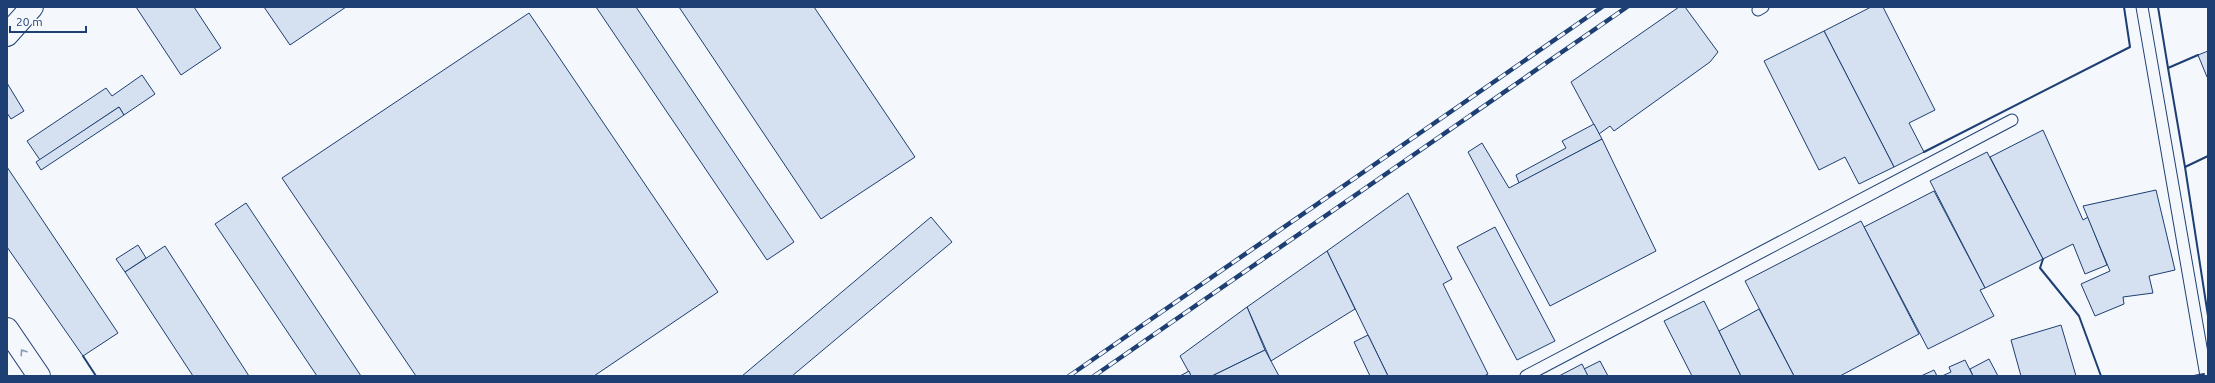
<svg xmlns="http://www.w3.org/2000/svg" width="2215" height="383" viewBox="0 0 2215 383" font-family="Ubuntu,sans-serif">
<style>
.building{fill:#d5e0f0;stroke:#1d3f73}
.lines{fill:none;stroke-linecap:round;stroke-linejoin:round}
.service-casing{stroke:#1d3f73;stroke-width:13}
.tertiary-casing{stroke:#1d3f73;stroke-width:24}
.service{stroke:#f4f7fb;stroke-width:11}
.tertiary{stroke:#f4f7fb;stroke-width:22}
.rail-casing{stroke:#1d3f73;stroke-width:4.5}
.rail{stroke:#f4f7fb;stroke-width:3;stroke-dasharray:9;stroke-linecap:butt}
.wall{stroke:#1d3f73;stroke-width:2}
.oneway{stroke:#889bb7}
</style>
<rect width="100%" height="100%" fill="#f4f7fb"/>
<g class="building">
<polygon points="136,7 194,7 221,48 181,75"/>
<polygon points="264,7 346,7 290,45"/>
<polygon points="596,7 636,7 794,242 767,260"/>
<polygon points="679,7 814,7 915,157 821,219"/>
<polygon points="1679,7 1685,7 1718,52 1710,62 1614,131 1610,126 1599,134 1571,82"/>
<polygon points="1871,7 1883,7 1935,110 1909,123 1924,152 1894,167 1824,31"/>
<polygon points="529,13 718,292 594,376 416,376 282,178"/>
<polygon points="1824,31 1894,167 1859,184 1845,157 1819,170 1764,61"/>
<polygon points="2208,51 2208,77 2207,77 2198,55"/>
<polygon points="142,75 155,94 124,115 119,107 40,160 27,141 106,88 112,96"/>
<polygon points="7,83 24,111 11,119 7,113"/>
<polygon points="119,107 124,115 41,170 36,162"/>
<polygon points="1594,124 1602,139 1519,183 1516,175 1566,148 1562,141"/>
<polygon points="2043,130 2083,220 2088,217 2107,265 2085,274 2073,244 2043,259 1990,157"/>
<polygon points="1602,139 1656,251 1550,306 1468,152 1482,143 1509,188"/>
<polygon points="1987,152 2043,259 1985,288 1930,181"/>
<polygon points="7,167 118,333 83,356 7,247"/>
<polygon points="2156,190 2175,270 2149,276 2153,293 2123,297 2124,304 2095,316 2081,284 2110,271 2083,206"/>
<polygon points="1934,191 1985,288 1980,290 1994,316 1928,349 1864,227"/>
<polygon points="1408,193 1452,279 1443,284 1488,374 1484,376 1388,376 1327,251"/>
<polygon points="246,203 361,376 317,376 215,224"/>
<polygon points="931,217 952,242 792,376 742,376"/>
<polygon points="1861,221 1919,334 1840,376 1794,376 1745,281"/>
<polygon points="1495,227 1555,341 1517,360 1457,247"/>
<polygon points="138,245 146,258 125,272 116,259"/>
<polygon points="165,246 249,376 193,376 125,272"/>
<polygon points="1327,251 1355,309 1271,361 1247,307"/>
<polygon points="1704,301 1719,331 1741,376 1692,376 1664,321"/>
<polygon points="1247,307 1265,350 1212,376 1191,376 1180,356"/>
<polygon points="1759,309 1794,376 1741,376 1719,331"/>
<polygon points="2061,325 2076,376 2021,376 2011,340"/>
<polygon points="1368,335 1388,376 1370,376 1354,342"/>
<polygon points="1265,350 1279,376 1212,376"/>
<polygon points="1989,359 1998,376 1973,376 1970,369"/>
<polygon points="1965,360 1973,376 1942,376 1951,372 1949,367"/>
<polygon points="1600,361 1608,376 1588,376 1584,369"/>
<polygon points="1582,364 1588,376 1559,376"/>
<polygon points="1934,370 1937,376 1921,376"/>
<polygon points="1189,371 1191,376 1180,376"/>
</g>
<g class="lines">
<g class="service-casing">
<g id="service">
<polyline points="2142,7 2206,376"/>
<polyline points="1758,10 1763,7"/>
<polyline points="1526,376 2012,120"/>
</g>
</g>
<g class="tertiary-casing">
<g id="tertiary">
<polyline points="7,35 32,7"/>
<polyline points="7,329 39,376"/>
</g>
</g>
<use href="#service" class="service"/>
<use href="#tertiary" class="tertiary"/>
<g class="rail-casing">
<g id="rail">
<polyline points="1069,376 1602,7"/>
<polyline points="1094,376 1627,7"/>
</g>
</g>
<use href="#rail" class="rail"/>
<g class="wall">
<polyline points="2158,7 2168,68"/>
<polyline points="2198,55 2168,68 2185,167 2208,156"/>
<polyline points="1924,152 2130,47 2124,7"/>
<polyline points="2185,167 2208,316"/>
<polyline points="2043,259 2040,268 2079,316 2101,376"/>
<polyline points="83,356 96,376"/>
<polyline points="2194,376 2204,374"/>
</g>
</g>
<defs><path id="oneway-chevron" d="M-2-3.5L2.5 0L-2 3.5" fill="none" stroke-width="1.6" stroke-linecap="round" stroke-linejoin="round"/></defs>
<use class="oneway" href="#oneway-chevron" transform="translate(23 352) rotate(-124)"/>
<rect width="2215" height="383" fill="none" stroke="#1d3f73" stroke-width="16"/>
<path d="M10 26v6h76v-6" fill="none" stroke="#1d3f73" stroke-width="2"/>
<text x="16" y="26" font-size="12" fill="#1d3f73" stroke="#f4f7fb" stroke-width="3" paint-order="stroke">20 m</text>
</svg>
